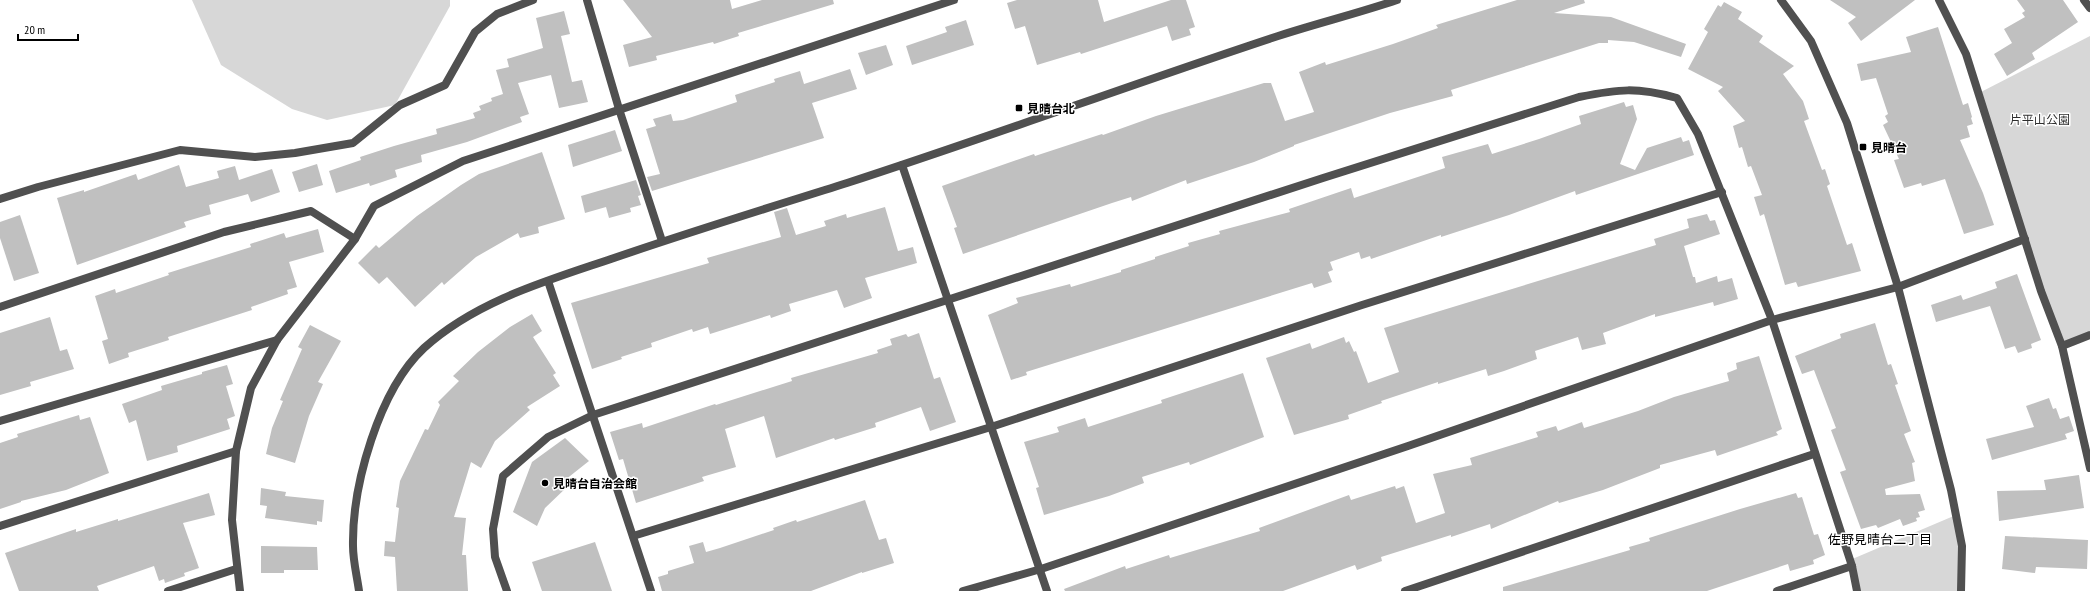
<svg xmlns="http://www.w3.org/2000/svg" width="2090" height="591" viewBox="0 0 2090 591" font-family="'PT Sans Narrow','Noto Sans JP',sans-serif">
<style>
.green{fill:#d7d7d7}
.building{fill:#c0c0c0}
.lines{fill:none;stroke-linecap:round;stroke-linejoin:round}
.minor{stroke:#505050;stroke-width:8}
.tertiary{stroke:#505050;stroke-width:8}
.poi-dot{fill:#000;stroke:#fff;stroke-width:1.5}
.labels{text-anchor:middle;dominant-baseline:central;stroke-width:3;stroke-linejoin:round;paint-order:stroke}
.poi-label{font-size:12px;font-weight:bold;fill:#000;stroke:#fff;text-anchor:start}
.park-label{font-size:12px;fill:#2e2e2e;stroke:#fff}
.neighbourhood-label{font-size:13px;fill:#000;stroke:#fff}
</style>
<rect width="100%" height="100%" fill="#fff"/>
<g class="green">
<polygon points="192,0 450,0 450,6 395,105 327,120 292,109 221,65"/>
<polygon points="2090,36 2090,336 2062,346 1979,93"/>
<polygon points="1956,515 1961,591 1857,591 1850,560"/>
</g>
<g class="building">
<polygon points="623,0 730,0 732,9 762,0 833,0 834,4 738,33 739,36 714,44 713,42 656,56 657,60 629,67 623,45 652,37"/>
<polygon points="1017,0 1098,0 1104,22 1171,0 1186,0 1195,27 1189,29 1191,35 1172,41 1167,26 1081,54 1080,52 1037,65 1025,26 1015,29 1007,3"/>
<polygon points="1517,0 1584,0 1585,3 1554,13 1611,17 1686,44 1681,57 1634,42 1608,40 1608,43 1599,43 1451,90 1453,96 1390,113 1294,145 1294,146 1254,162 1187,184 1186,180 1132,201 1131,197 1112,203 963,254 954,228 957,227 942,186 1034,154 1035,156 1102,134 1103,135 1156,116 1264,83 1271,83 1285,121 1314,112 1299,72 1325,62 1326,65 1393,44 1438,28 1436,25"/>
<polygon points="1830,0 1915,0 1861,41 1848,23 1856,17"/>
<polygon points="2017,0 2063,0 2078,22 2032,53 2035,59 2007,76 1994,54 2012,43 2004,29 2025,17 2022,13 2025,11"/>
<polygon points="1724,2 1742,12 1738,19 1763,36 1759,42 1794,66 1783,74 1803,101 1809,119 1804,121 1822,170 1825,169 1830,184 1827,186 1847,245 1852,243 1861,271 1798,287 1796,282 1785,285 1764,214 1760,216 1754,197 1762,195 1751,166 1748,167 1742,147 1739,148 1733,126 1745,121 1718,91 1723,87 1688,69 1708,32 1704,29 1718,5 1721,7"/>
<polygon points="564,11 570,34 561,36 572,82 582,80 588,102 559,108 551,75 518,83 529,114 520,117 522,122 467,142 421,155 422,162 395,170 397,177 370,186 369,183 336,193 329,171 361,160 360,157 394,146 437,134 436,129 475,118 473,113 481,110 479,106 492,101 491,98 503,94 496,70 509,67 507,59 543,48 536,18"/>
<polygon points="966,20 974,45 912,65 906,46 947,32 945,27"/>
<polygon points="1938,27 1963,105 1968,103 1972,117 1971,118 1973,124 1967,126 1970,137 1960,140 1983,193 1994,225 1964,234 1945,179 1922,186 1921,183 1904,188 1894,160 1899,159 1883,125 1888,122 1885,116 1888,114 1876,78 1861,81 1857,64 1911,52 1906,37"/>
<polygon points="886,45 893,65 866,75 858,53"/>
<polygon points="850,69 857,89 812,103 824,138 652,191 647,177 660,174 646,129 656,126 653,119 671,114 673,121 683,120 737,102 735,95 775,82 774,79 800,71 804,84"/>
<polygon points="1624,102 1626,107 1633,105 1637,119 1620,164 1635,170 1647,148 1681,137 1683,142 1689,140 1694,155 1576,195 1575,191 1509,215 1441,237 1441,235 1371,259 1370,256 1361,259 1359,252 1330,262 1333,270 1328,272 1332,282 1314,288 1312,283 1026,372 1027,375 1011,380 988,315 1018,303 1016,298 1070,284 1071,287 1121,272 1121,270 1155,259 1155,257 1189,246 1188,243 1220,234 1219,231 1290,212 1289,209 1351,188 1354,198 1445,168 1442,157 1488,144 1492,154 1539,139 1581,124 1579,116"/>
<polygon points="615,130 622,151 573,167 568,145"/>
<polygon points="542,152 565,219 538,227 539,233 520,238 518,233 476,257 444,285 442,282 415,307 387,277 379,284 358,263 376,245 379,248 417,216 461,185 479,174"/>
<polygon points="317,164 323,185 299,192 292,172"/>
<polygon points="179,165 186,187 219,178 217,171 235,166 239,180 272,169 280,192 251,202 248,194 209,205 211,214 184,222 186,227 77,265 57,198 84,190 84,192 136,174 138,180"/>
<polygon points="636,180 641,195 638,196 641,205 630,208 631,212 609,218 606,207 585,213 581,196"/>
<polygon points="885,207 898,251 913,247 917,263 865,278 872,298 844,308 837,290 789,304 791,311 771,318 770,315 710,334 708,327 693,332 692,329 651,343 652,347 621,357 622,359 592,369 571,303 709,263 707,258 781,237 774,212 787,208 796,235 826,226 824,221 846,214 847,218"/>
<polygon points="1707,214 1710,221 1715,220 1720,234 1684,246 1693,277 1695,277 1696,283 1717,276 1718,282 1732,278 1738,299 1714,306 1713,302 1655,317 1655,314 1603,333 1606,344 1582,350 1578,337 1535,351 1537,359 1504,371 1488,376 1486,369 1438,384 1438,382 1381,401 1382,403 1348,415 1349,419 1294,435 1266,358 1310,343 1312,349 1344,337 1346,343 1349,341 1354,352 1356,351 1368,383 1399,372 1384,328 1656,245 1654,239 1689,228 1687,219"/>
<polygon points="20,215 39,273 14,281 0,238 0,222"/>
<polygon points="318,229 324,252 289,262 297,287 287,290 288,294 251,307 252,310 168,337 169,340 128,353 129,357 109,364 102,341 108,339 95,296 115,289 116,293 169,275 168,273 251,247 250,244 284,233 286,238"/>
<polygon points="2017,274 2041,340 2031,344 2032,348 2018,353 2015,346 2005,349 1990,306 1936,322 1931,305 1961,295 1963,300 1997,288 1995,282"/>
<polygon points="532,314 542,331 533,337 556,373 553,375 560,386 527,407 530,410 495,441 481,468 471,462 454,517 466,518 462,555 466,555 468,591 397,591 395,557 384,556 385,541 395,542 399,508 396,507 400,481 425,429 428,430 440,405 438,402 459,381 453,376 478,352 510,327"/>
<polygon points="50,317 60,351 67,349 74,369 30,382 31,386 0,395 0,333"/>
<polygon points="1875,323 1888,365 1891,364 1898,384 1895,385 1911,431 1904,434 1915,462 1912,463 1915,481 1885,489 1886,495 1920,494 1925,510 1918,512 1920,517 1916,518 1917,521 1903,526 1900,519 1878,528 1876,525 1861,529 1840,472 1846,470 1831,430 1836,428 1814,370 1802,374 1795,356 1841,338 1840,334"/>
<polygon points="310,325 341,341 318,382 323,384 309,416 295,463 266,454 272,428 283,401 280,400 302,349 298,347"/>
<polygon points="919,333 934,379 940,377 956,422 930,431 921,407 875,423 876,427 835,440 834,438 776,458 764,416 725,429 736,467 702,477 704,481 636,503 623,459 619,460 610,432 642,423 643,428 715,404 716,405 792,381 791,378 878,353 877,350 892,345 890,339 906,334 908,337"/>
<polygon points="1759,356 1782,429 1776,432 1778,435 1717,456 1715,450 1660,465 1660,468 1603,490 1559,503 1558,501 1491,529 1490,524 1451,537 1451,535 1381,557 1382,561 1357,570 1355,565 1283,591 1065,591 1064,589 1125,566 1126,569 1169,555 1170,558 1260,531 1259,528 1349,495 1351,500 1395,486 1396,489 1404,486 1416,523 1445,513 1433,474 1472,465 1470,458 1538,437 1536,432 1556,426 1558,431 1582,422 1584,428 1638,411 1674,397 1729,381 1727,373 1737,369 1736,363"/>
<polygon points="227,365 233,384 226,386 235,416 227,419 230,429 177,446 178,452 147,461 136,420 129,423 122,404 162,390 161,386 202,374 202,372"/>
<polygon points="1243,373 1264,437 1190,465 1189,462 1142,477 1144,483 1109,496 1044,515 1036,488 1039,487 1024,442 1059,432 1057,427 1085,418 1088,427 1162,403 1161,400"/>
<polygon points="2049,398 2053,409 2056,408 2060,419 2069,416 2074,431 2065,434 2067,439 1992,460 1986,439 2034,427 2026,406"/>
<polygon points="79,415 80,420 90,417 109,473 66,490 21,501 21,502 0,509 0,443 18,437 17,434"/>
<polygon points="565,438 589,461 565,480 568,486 545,508 537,526 513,512 532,462"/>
<polygon points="2079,475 2084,508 1999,521 1997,491 2046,490 2044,480"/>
<polygon points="261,488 286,492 285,496 324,500 322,522 317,521 317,525 265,518 267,506 260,505"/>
<polygon points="209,493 215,515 183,523 199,568 184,573 185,576 165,583 164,579 159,581 154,566 97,586 99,591 19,591 5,553 76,529 76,532 118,519 118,521"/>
<polygon points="1796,493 1798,498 1802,497 1814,535 1818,534 1825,555 1813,560 1814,564 1790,571 1788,564 1707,591 1503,591 1503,587 1630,550 1629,547 1650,541 1649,538 1740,509"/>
<polygon points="865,500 879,540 886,538 894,563 862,573 862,572 811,591 662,591 658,577 668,574 668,571 694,563 689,546 703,542 706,552 720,548 774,530 773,528 796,520 797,522"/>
<polygon points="2005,536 2088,540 2087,569 2036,567 2035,573 2002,569"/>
<polygon points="595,542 612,591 542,591 532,562"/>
<polygon points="261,546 317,547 318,570 284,570 284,573 261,573"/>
</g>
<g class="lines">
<g class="minor">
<polyline points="587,0 619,109 662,241"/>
<polyline points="1939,0 1966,54 2041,291 2062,346 2090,468"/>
<polyline points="2084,0 2090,8"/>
<polyline points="0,199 38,187 180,150 255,157 295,153 353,143 400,105 445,85 475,32 497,14 533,0"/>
<polyline points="548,281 651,591"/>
<polyline points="0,307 224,232 311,211 355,239"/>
<polyline points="2062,346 2090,335"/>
<polyline points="0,421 277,340"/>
<polyline points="0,526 236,451"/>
<polyline points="633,536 991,427 1362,305 1722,192"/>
<polyline points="168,591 236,569"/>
<polyline points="240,591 232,520 236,451 251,388 277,340 355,239 374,206 463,161 954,0"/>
<path d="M507,591L495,557L493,529L503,476L548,437L593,415L1323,178L1579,97C1620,89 1636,87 1677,98L1698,134L1772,320L1852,566L1857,591"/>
<polyline points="1405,591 1814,454"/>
<polyline points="1777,591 1852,566"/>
</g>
<g class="tertiary">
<polyline points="1781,0 1811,41 1847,123 1898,287 1951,490 1962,546 1961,591"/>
<polyline points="902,165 1047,591"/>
<path d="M359,591C357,576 353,561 353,546C352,485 379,390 424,348C476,301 546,281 611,259C689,232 768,208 847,183C989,137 1130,85 1272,38C1314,24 1356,14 1397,0"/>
<polyline points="963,591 1041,569 1408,446 1772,320 1898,287 2025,239"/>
</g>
</g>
<g class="poi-dot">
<rect x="1015" y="104" width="8" height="8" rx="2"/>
<rect x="1859" y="143" width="8" height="8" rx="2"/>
<circle cx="545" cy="483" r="4"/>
</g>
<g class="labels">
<g class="poi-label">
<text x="1027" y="108">見晴台北</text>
<text x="1871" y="147">見晴台</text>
<text x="553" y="483">見晴台自治会館</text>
</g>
<g class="park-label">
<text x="2040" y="119">片平山公園</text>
</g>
<g class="neighbourhood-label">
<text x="1880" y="539">佐野見晴台二丁目</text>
</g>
</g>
<path d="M18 34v6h60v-6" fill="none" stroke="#000000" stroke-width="2"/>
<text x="24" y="34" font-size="12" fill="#000000" stroke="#ffffff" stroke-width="3" paint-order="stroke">20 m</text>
</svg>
